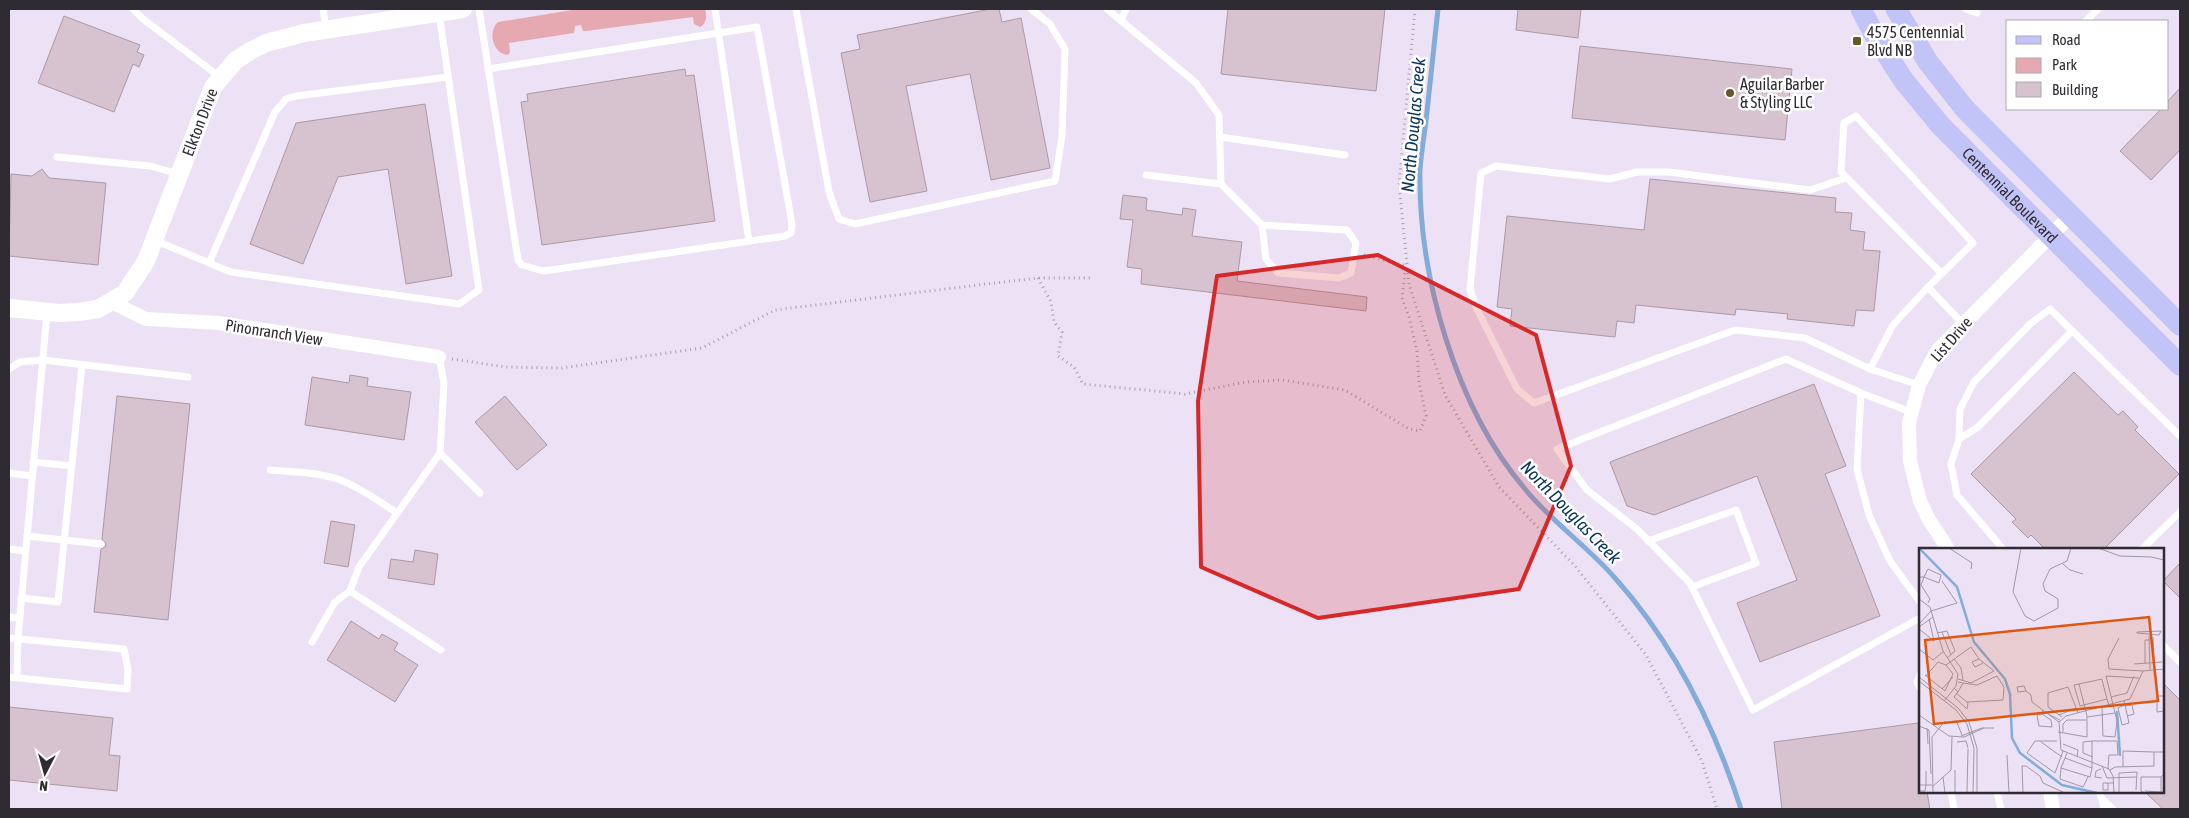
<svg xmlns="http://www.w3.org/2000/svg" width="2189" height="818" viewBox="0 0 2189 818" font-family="'Asap Condensed',sans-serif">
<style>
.green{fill:#e7a9b1}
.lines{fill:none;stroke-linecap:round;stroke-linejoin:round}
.stream{stroke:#84acd8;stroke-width:5}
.building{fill:#d7c2cf;stroke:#ad99a6}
.path{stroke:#a9a1b0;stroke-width:3;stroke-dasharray:1 4;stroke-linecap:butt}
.service{stroke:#fff;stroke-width:7}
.minor{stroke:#fff;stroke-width:14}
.tertiary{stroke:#fff;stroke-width:18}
.primary{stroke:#c2c4f8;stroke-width:21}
.marked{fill:#d62828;fill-opacity:0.2;stroke:#d62828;stroke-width:4;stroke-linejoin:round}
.poi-dot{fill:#635a27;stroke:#fff;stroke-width:2}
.labels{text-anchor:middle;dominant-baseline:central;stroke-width:5;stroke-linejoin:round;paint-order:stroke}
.poi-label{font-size:16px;fill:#2f2b32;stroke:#fff;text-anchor:start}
.street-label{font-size:16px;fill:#2f2b32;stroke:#fff}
.water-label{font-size:18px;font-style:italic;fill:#08355e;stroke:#fff}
.inset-river{fill:none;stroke:#84acd8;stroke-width:2.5}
.inset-road{fill:none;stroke:#a098a7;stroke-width:1}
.view{fill:#df570e;fill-opacity:0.15;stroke:#df570e;stroke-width:2.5}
.inset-edge{fill:none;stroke:#2f2b32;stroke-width:2.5}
</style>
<rect width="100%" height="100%" fill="#ece1f5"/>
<path class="green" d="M578,9H705C707,17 707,22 700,27L694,24L693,17L586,31H583L581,25L575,26L574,33L509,43L510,52L508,55C493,54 487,32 498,22Z"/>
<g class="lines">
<path class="stream" d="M1438,9C1434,46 1430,83 1426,121C1424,137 1421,154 1420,170C1418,276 1456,408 1525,489C1552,522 1587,546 1615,578C1674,644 1714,725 1741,809"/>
</g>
<g class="building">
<polygon points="991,9 999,9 1002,22 1021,18 1050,168 991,180 970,74 906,86 927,191 870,202 841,53 860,49 857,35"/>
<polygon points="1228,9 1385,9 1376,91 1221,74"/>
<polygon points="1518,9 1581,9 1578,38 1516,30"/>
<polygon points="64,16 140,45 137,52 144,55 139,67 133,64 114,112 38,83"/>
<polygon points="1580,46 1792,69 1785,140 1572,118"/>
<polygon points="685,69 686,76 694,75 715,221 542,245 521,102 528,101 527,94"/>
<polygon points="2180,88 2180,150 2151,180 2120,151 2161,109 2168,109 2168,101"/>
<polygon points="425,104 452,276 406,284 388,169 338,177 303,264 250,244 296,123"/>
<polygon points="42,169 49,178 106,183 98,265 9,256 11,174 32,176"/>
<polygon points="1650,179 1836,198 1835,212 1852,213 1850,230 1865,232 1863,250 1880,251 1874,311 1856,310 1854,326 1787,319 1788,314 1736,309 1735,315 1636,305 1634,323 1617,321 1615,337 1510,326 1512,309 1497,307 1507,216 1644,230"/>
<polygon points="1123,195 1147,198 1146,210 1182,215 1183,208 1196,210 1192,236 1242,242 1237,281 1367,297 1366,311 1141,284 1142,269 1127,267 1133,220 1120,219"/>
<polygon points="2074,372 2118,415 2123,411 2138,427 2135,430 2179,474 2104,549 2045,549 2031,535 2028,538 2012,522 2016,519 1971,474"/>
<polygon points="350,375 368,378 367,386 411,392 404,440 305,425 312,377 349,383"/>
<polygon points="1814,384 1846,466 1825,474 1880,616 1760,662 1737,603 1797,580 1757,476 1654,515 1627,506 1610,462"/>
<polygon points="117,396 190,404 168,620 94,612 101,549 105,547 106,544 102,539"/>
<polygon points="505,396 547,445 517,470 475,422"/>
<polygon points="331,521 355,525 348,567 324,563"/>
<polygon points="415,550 438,554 434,585 388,578 391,559 413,562"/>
<polygon points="2180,563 2180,598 2163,581"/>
<polygon points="351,621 379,639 382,634 398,643 394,650 418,665 395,702 327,660"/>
<polygon points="2163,683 2180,700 2180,809 2163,809 2145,792 2163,792"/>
<polygon points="9,707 113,718 109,755 120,756 117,791 9,780"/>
<polygon points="1918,723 1920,738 1920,792 1927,792 1930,809 1782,809 1774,742"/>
</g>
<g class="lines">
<g class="path">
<polyline points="1415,9 1399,185 1409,284 1445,395 1499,487 1575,566 1646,655 1702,761 1717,809"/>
<polyline points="1364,255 1407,266"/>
<polyline points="1038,278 1051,302 1054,322 1062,332 1058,356 1074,367 1083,384 1185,394 1246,382 1282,380 1345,390 1409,429 1420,431 1426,416 1419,382 1417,351 1409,317 1402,298 1406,264"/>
<polyline points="452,359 506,367 562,368 702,348 775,310 986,284 1038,278 1091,278"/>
</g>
<g class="service">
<polyline points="133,9 143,19 220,77"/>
<polyline points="323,9 326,29"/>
<polyline points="479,9 518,260 522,265 543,271 558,269 785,236 791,233 792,226 790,212 757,27 488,69"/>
<polyline points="715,9 749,241"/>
<polyline points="796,9 829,192 839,219 855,224 1055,181 1062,136 1065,49 1050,24 1031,9"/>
<polyline points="1107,9 1196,83 1219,115 1221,184 1262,225 1266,259 1278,273 1339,278 1351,273 1356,243 1347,230 1262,225"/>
<polyline points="1966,9 1977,13"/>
<polyline points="1121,20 1126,9"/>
<polyline points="2086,21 2098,9"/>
<polyline points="1220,137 1345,155"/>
<polyline points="57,157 150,166 179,174"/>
<polyline points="1146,175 1221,184"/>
<polyline points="1846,178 1810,190 1669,172 1637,172 1610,179 1496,166 1481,173 1470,289 1476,307 1517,389 1534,403 1735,330 1805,338 1870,369"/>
<polyline points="154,240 231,272 459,304 479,290 439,13"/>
<polyline points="209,263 275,112 286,99 296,96 448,77"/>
<polyline points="1941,273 1841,172 1844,123 1856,116 1973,243 1928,287 1963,324"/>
<polyline points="9,369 20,362 43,360 188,377"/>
<polyline points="1919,385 1870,369 1893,325 1928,287"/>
<polyline points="1861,393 1857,469 1869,515 1890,561 1920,602"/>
<polyline points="1911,412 1861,393 1786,359 1557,449 1587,490 1637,529 1690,583 1753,710 1920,618"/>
<polyline points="1959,439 1978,427 2072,331"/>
<polyline points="440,453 480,493"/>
<polyline points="33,462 72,466"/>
<path d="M270,470C294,472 320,472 343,481C362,489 380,502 397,513"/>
<polyline points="9,473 32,476"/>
<polyline points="27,536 101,544"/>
<polyline points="1648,541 1736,510 1756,563 1692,587"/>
<polyline points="9,549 25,551"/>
<polyline points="2003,549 1957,495 1951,464 1959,439 1960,409 1974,382 2030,324 2050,309 2180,436"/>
<polyline points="2142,549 2180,512"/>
<polyline points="350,591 441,650"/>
<polyline points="21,598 58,602 82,365"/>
<polyline points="9,617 19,618"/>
<polyline points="9,638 124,649 128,670 127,689 9,677"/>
<polyline points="312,642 335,602 350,591 359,567 440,453 444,383 439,357"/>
<polyline points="2163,645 2180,662"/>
<polyline points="1920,675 1917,682 1920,688"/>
<polyline points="17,678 18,639 47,312"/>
<polyline points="1951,792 1954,809"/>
<polyline points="1997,792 2001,809"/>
<polyline points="2099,792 2102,799"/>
<polyline points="2104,809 2102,799 2113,809"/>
</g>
<g class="minor">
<polyline points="111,302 146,319 219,323 439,357"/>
<polyline points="1948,549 1928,518 1920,501 1910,461 1909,423 1919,385 1937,351 2070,216"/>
<polyline points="2050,792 2053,809"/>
</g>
<path class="tertiary" id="s1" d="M9,308L60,313L78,312L98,309L125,293L146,261L213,87L235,61L250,51L266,43L304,33L463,9"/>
<g class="primary">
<path id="s2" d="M1861,9L1875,36L1904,81L1941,126L2180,365"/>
<polyline points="1896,9 1928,62 1965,109 2180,325"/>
</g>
</g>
<path class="marked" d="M1378,255L1536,335L1571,466L1519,589L1318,618L1201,567L1198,401L1217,276Z"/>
<g class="poi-dot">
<rect x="1852" y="36" width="10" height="10" rx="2.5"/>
<circle cx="1730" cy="93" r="5"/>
</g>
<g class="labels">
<g class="poi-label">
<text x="1867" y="32">4575 Centennial<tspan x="1867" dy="18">Blvd NB</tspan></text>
<text x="1740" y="84">Aguilar Barber<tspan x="1740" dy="18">&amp; Styling LLC</tspan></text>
</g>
<g class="street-label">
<text stroke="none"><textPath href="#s1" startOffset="308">Elkton Drive</textPath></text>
<text stroke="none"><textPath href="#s2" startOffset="240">Centennial Boulevard</textPath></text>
<text transform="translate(274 332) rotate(9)">Pinonranch View</text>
<text transform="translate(1951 339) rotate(-49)">List Drive</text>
</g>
<g class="water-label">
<text transform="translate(1413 125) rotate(-85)">North Douglas Creek</text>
<text transform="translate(1571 512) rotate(46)">North Douglas Creek</text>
</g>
</g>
<g transform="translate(1919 548)">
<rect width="245" height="245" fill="#ece1f5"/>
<path class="inset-river" d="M0,0L38,39L55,94L86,131L91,146L93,190L101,205L143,237L178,245M198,163L201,208"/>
<path class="inset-road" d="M30,0L53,15L52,21M102,0L94,44L106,68L115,73L139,60V51L126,43L124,36L131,21L148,13L152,0M179,0L201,8L232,9L245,12M144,16L151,22L164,26M0,29H5L20,35L22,27L9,21L5,29L2,37L11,51L9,55M0,51L11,59L24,103L39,126L37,138L26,152M12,63L38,55L23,33M0,76L12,63M0,79L14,69M0,81L15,93L10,71M242,83L240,87L218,85V84ZM23,84L32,107M18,85L28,83L36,103L28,110M230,88L231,121M234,89L235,114M200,90L189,111L190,121L224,123M0,101L14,112L24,104M35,111L42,120L44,132M60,111L53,114L56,119L64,115M215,116L243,114M226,116V92H230M6,127L26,143L34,126L27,117L52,99L60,111L75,123L52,135L39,131M7,128L19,114L27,117M0,129L39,160L50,174L58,200V245M0,133L37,162L48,176L55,200L54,245M39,134L44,135L39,144M44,135L58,137L78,128L85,139L84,152L48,154M35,140L39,144L35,149L48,161L49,155L37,145M23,141L34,129M107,143L105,138L98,139L99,144L107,143L112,147L113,154L129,166M245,148H238V164L245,163M192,149L208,145L215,128M188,151L161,158L155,137L183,131V132L188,151L190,157M205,153L206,157L210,175L203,177L199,160L206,157M206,158L213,157L215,166L208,168M183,159L184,188L196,189L198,173L187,128L220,130M123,166L118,167L120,178L133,179L132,172L123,166L124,162M0,167L30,188L45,189L65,180M140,167L157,160M143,169L129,159V145L149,139L159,165M168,169L196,165M37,172L43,187M140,174L129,166L141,172M0,178L10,182L12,226M8,180L9,196M139,184L168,189V168L160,136M144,184V176L148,172H167M42,188L63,180H75M138,193H116L108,205L136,225L144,203M173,193L164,194V205L174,209M38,194L47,193L49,200M122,194L143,209M144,196L159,202L158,209M148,205L146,210L173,220V193H198L199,207H190L189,221M88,207L90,245M146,210L142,220L171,229L173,220M183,218L188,230L217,229M204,219V203L235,204M142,220L141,231L164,239L169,229M182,221L177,223L176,229L183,230M191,222L196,219L235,218V204H245M245,226L242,229V244H245M24,229L26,245M189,235V242H184V235H195M0,237H7V223M13,239L32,222L33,189M0,243H6L7,237H13M226,243L242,244M200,244V225L218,224L217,242M14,245L13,189L26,173M36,245V222M48,245L49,201M104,245L103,218H107L121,228L124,235L146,245M195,245L194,228L190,221L142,202L140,174L147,168L211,151L224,123L245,121M226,245L222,243V229H242"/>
<path class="view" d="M230,69L239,153L15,176L6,92Z"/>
<rect width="245" height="245" class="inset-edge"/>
</g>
<rect width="2189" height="818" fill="none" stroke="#2f2b32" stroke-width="20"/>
<rect x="2006" y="20" width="162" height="90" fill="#ffffff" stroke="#acaaad"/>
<rect x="2016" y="36" width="25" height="8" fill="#c2c4f8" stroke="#acaaad"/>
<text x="2052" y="45" font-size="15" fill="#2f2b32">Road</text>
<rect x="2016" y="58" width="25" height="15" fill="#e7a9b1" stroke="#acaaad"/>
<text x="2052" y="70" font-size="15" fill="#2f2b32">Park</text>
<rect x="2016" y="82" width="25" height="15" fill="#d7c2cf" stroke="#acaaad"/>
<text x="2052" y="95" font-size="15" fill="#2f2b32">Building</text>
<g transform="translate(45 773) rotate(186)" stroke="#ffffff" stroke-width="4" paint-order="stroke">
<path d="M0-4L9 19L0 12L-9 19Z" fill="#2f2b32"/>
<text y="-8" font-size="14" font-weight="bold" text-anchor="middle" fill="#2f2b32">N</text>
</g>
</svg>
